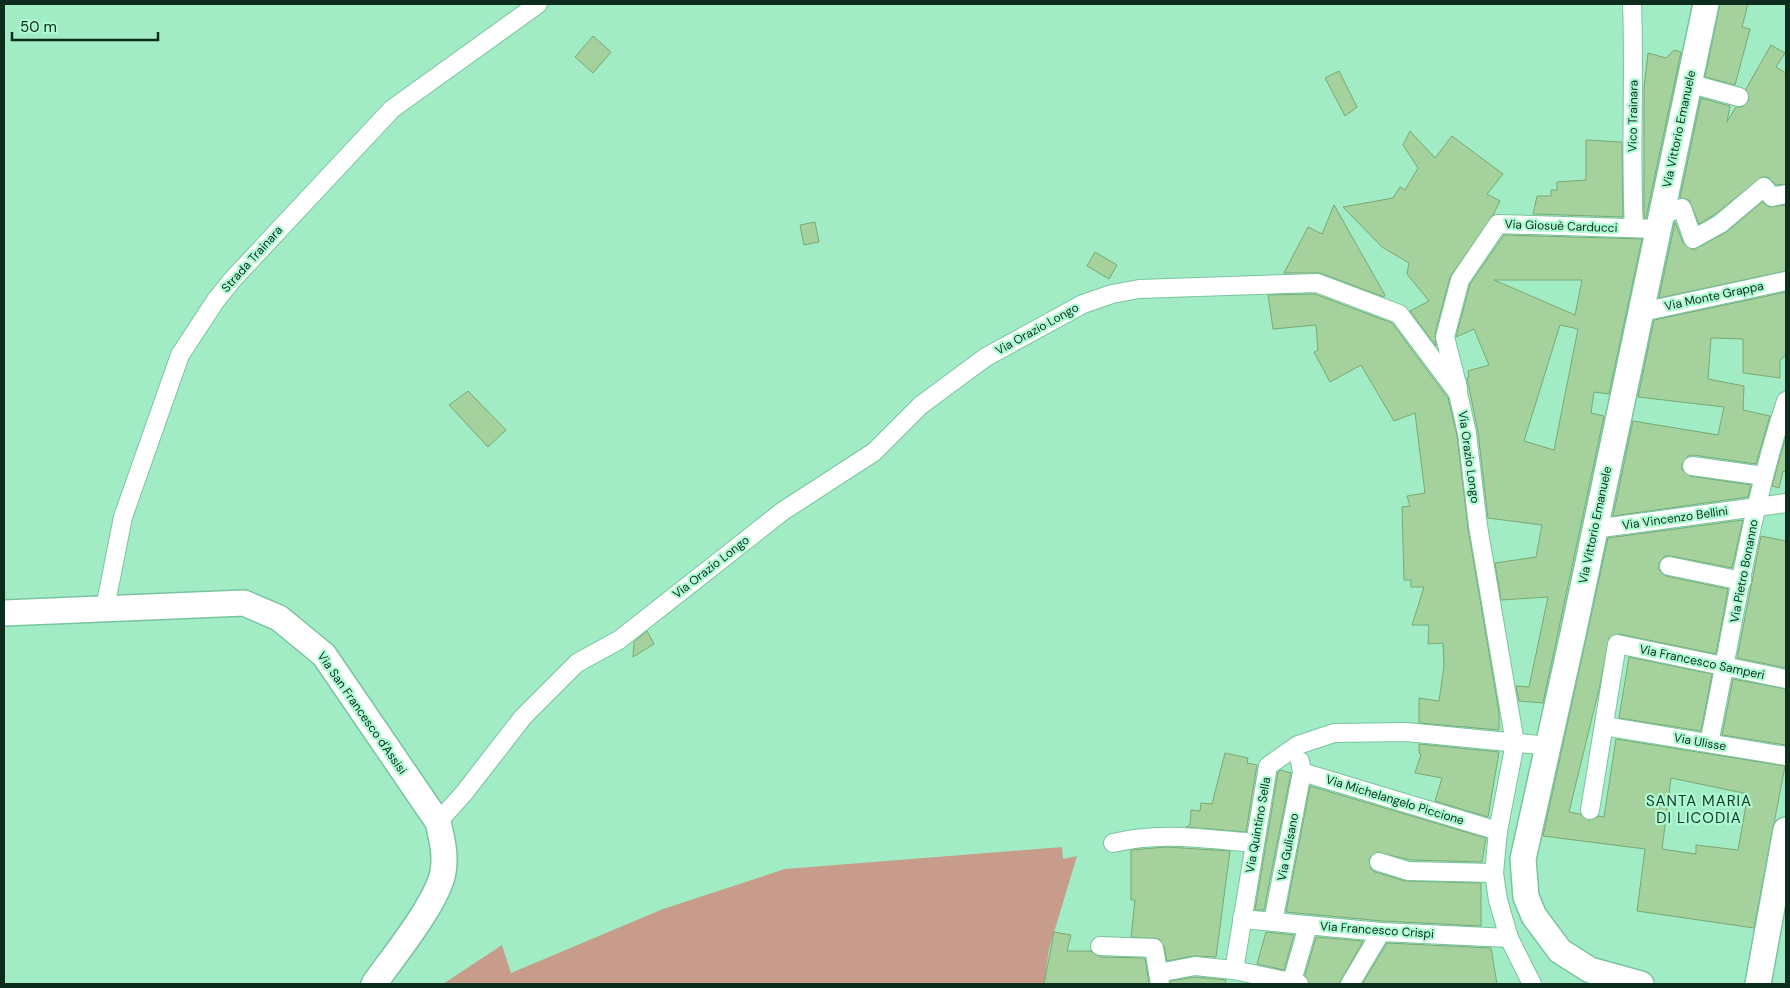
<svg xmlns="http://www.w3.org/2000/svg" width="1790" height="988" viewBox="0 0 1790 988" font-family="'DM Sans',sans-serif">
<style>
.green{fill:#c89c8b}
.building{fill:#a5d19d;stroke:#7aa872;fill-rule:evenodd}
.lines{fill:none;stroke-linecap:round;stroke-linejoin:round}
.street-casing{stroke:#79c49e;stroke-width:20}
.secondary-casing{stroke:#79c49e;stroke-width:28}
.street{stroke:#fff;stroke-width:18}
.secondary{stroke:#fff;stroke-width:25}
.labels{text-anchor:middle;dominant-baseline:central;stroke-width:4.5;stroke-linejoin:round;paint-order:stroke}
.street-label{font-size:12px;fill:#0c2c1e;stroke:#aefad2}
.quarter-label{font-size:15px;letter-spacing:1px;fill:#103827;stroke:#aefad2}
</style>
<rect width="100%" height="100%" fill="#a1ecc5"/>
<polygon class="green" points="1062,847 1063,859 1077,856 1049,949 1044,984 443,984 502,945 511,973 663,909 785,869"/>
<g class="building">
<polygon points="1720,4 1748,4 1742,27 1750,29 1735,85 1705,77"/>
<polygon points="593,36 611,52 593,73 575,57"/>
<polygon points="1771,45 1785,53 1776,67 1786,73 1786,184 1776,185 1768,177 1762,177 1714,215 1699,224 1689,200 1680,198 1701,98 1730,106 1727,122 1736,107 1742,107 1749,100 1746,89"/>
<polygon points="1674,50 1681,52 1646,218 1644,218 1644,88 1648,53 1666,58"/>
<polygon points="1339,71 1357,107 1345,116 1325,78"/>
<polygon points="1410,131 1435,158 1452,136 1503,174 1487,194 1500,201 1493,215 1450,277 1435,334 1436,346 1410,311 1429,301 1407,274 1409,263 1382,247 1343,207 1393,198 1400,187 1405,190 1418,168 1403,145"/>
<polygon points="1586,140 1622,142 1623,217 1533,214 1537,196 1551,196 1551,190 1557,190 1557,182 1586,180"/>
<polygon points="1762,202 1769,207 1786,205 1786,271 1659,298 1675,222 1683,243 1693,250 1725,233"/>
<polygon points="1334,205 1385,295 1384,297 1320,273 1284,273 1308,227 1322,234"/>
<polygon points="815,222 819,242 804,245 800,225"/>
<path d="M1504,235L1642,239L1609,394L1594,392L1591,413L1604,416L1543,703L1519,701L1516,686L1529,687L1548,597L1501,600L1495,563L1536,557L1542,525L1488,518L1478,432L1467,378L1469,377L1468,371L1489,365L1474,329L1456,337L1470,284ZM1494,280H1582L1575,315ZM1560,325L1578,329L1554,450L1524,441Z"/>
<polygon points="1095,252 1117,265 1109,279 1087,266"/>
<polygon points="1786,292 1786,354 1780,361 1780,378 1743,373 1743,339 1711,338 1708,379 1744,386 1743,410 1770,416 1756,464 1693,455 1688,456 1682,464 1682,470 1690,476 1751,485 1748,497 1613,516 1633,421 1718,435 1724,407 1638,397 1654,320"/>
<polygon points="1315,294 1392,323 1448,398 1457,435 1468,528 1499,712 1499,730 1419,723 1419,698 1439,701 1444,666 1443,643 1428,644 1429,625 1412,625 1424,587 1411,587 1411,580 1404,580 1402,507 1410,506 1407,496 1425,493 1415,413 1394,421 1361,365 1330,382 1314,352 1318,350 1316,325 1273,329 1268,295"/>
<polygon points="468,391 506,430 488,447 449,405"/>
<polygon points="1786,436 1786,472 1783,471 1779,488 1772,486"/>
<path d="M1743,520L1732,568L1671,556H1665L1659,563V570L1666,576L1728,589L1716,654L1619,634L1609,638L1600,685L1569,812L1580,814L1589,820L1599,816L1604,817L1616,739L1785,766L1754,928L1637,911L1645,849L1543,836L1608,538ZM1671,778L1748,794L1738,850L1696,845V854L1662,849Z"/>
<polygon points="1761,536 1786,541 1786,668 1737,658"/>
<polygon points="647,631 654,644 633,657 634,642"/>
<polygon points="1629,657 1712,674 1701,731 1619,718"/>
<polygon points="1733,679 1786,689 1786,745 1722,735"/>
<polygon points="1419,744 1499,752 1488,817 1435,801 1442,778 1415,773 1421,754 1419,753"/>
<polygon points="1225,753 1248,758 1247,763 1257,765 1246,832 1186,827 1190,825 1191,810 1200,811 1201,803 1212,804"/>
<polygon points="1280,770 1291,773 1264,910 1255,910 1278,772"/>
<polygon points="1310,786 1486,838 1482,862 1410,860 1377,852 1369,859 1371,869 1375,872 1405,881 1481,883 1481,926 1382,921 1286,912"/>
<polygon points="1166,847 1230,851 1216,957 1193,956 1167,961 1164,946 1159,939 1131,937 1135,900 1131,900 1131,850"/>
<polygon points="1054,932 1071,935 1067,951 1091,951 1100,957 1145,958 1149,984 1044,984"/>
<polygon points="1266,932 1294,935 1284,970 1257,964"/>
<polygon points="1316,937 1363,941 1339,984 1309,984 1305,975"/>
<polygon points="1387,943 1491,948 1497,984 1362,984"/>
<polygon points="1195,977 1226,980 1225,984 1170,984 1170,981"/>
</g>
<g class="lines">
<g class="street-casing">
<g id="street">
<path d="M1632,4C1635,79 1630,153 1634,228"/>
<polyline points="1688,83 1739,97"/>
<polyline points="1661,215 1682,208 1693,239 1720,224 1764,187 1772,197 1786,194"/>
<polyline points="1642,312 1786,281"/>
<polyline points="1458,388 1445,337 1460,280 1498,224 1658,229"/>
<polyline points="1692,466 1764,476"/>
<polyline points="1594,529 1786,503"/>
<polyline points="1669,566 1742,581"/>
<polyline points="105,608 123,517 180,355 216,300 233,279 392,109 538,4"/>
<polyline points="1604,726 1786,756"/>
<path d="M1709,743C1733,629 1749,512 1786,401"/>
<polyline points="1302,772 1498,831"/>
<polyline points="1590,810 1617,644 1786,679"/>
<polyline points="438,822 464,793 523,717 577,663 619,640 783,511 874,452 921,405 986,357 1083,304 1112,294 1139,289 1317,283 1399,314 1458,393 1467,433 1478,526 1515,743 1498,831 1494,873 1498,900 1509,938 1532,984"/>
<path d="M1113,843C1160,831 1207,839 1255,843"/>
<polyline points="1379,862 1408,871 1494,873"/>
<polyline points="1242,919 1381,932 1509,938"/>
<polyline points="1273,922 1302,772 1300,761"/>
<polyline points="1100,946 1154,948 1160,984"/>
<polyline points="1234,970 1268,766 1298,745 1334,733 1406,732 1549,746"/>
<polyline points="1158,973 1195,966 1234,970 1299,984"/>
<polyline points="1291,984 1308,926"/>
<polyline points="1350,984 1381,932"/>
</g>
</g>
<g class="secondary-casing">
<g id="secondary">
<path d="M4,613L244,603L279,618L324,655L438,822C442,839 446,855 443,872C438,902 393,957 374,984"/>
<polyline points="1641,984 1590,970 1560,951 1534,916 1526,897 1523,859 1573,634 1706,4"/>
<polyline points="1758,984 1786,830"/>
</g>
</g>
<use href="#street" class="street"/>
<use href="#secondary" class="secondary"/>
</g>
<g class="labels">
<g class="street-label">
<text transform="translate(1633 116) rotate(-89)">Vico Trainara</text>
<text transform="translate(1679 129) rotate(-78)">Via Vittorio Emanuele</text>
<text transform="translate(1561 226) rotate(2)">Via Giosuè Carducci</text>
<text transform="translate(252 259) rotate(-48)">Strada Trainara</text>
<text transform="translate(1714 296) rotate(-12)">Via Monte Grappa</text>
<text transform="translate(1037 329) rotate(-29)">Via Orazio Longo</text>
<text transform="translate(1469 457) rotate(82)">Via Orazio Longo</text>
<text transform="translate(1675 518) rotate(-8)">Via Vincenzo Bellini</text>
<text transform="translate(1595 525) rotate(-78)">Via Vittorio Emanuele</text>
<text transform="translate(711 567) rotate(-38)">Via Orazio Longo</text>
<text transform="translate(1744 571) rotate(-79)">Via Pietro Bonanno</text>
<text transform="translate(1702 662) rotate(12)">Via Francesco Samperi</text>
<text transform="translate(362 713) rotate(55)">Via San Francesco d'Assisi</text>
<text transform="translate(1700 742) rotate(10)">Via Ulisse</text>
<text transform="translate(1395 800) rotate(17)">Via Michelangelo Piccione</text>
<text transform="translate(1258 825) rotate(-80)">Via Quintino Sella</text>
<text transform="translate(1288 847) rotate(-79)">Via Gulisano</text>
<text transform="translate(1377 930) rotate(4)">Via Francesco Crispi</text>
</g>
<g class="quarter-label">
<text x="1699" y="801">SANTA MARIA<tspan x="1699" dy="17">DI LICODIA</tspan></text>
</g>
</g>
<rect width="1790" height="988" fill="none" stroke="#0c2c1e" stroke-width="10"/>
<path d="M12 32v8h146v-8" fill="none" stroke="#0c2c1e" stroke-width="2.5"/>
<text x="20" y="32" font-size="15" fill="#0c2c1e" stroke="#aefad2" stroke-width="4" paint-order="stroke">50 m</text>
</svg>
